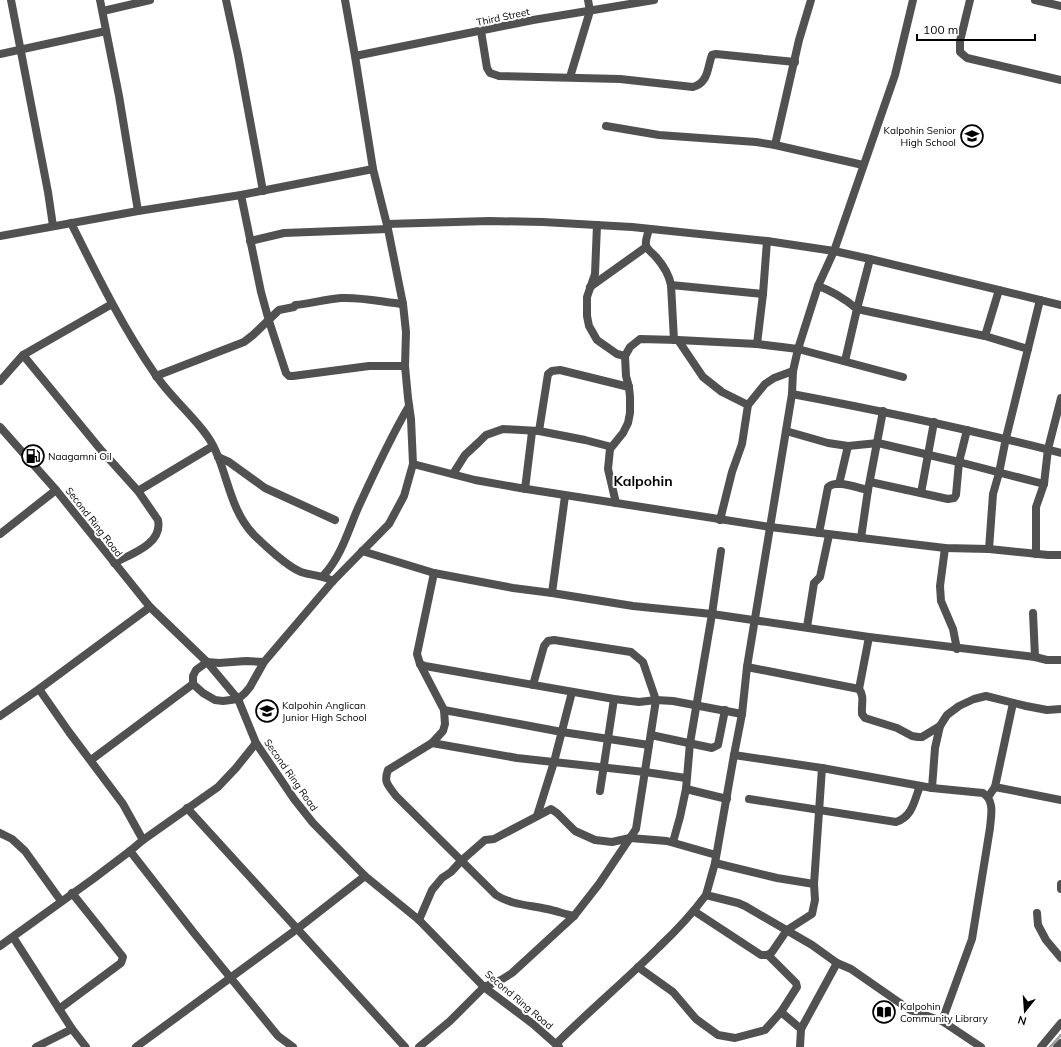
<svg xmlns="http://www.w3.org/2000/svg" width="1061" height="1047" viewBox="0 0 1061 1047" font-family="Mulish,sans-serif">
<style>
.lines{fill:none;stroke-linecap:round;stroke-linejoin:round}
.stream{stroke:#9f9f9f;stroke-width:2.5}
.minor{stroke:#515151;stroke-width:8}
.tertiary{stroke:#515151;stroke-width:8}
.labels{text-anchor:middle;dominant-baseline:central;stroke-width:4;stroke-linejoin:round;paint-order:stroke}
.street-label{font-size:10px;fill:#000;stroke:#fff}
.poi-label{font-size:10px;fill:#000;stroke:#fff;text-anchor:start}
.district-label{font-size:14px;font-weight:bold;fill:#000;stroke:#fff}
</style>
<rect width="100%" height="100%" fill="#fff"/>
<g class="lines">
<polyline class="stream" points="1050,1047 1061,1035"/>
<g class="minor">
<polyline points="11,0 48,192 53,226"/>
<polyline points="100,0 119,96 138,211"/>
<polyline points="226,0 238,55 263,191"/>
<path d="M913,0L895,75L834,251L818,286L798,349L793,371L792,394L747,667L742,714L734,755L822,768L932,788L983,793C995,801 991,815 990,828L972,939L942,1021"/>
<polyline points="970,0 960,41 960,52 967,58 1061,80"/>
<polyline points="1035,0 1061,6"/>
<polyline points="103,11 150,0"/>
<path d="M481,31L487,68L490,73L499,76L620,79L693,87C709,82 707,68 712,55L716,54L795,62"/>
<polyline points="0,54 106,31"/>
<polyline points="355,56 533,20 654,0"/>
<polyline points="570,77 590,11 588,0"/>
<polyline points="606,126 659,135 756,142 775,145 863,165"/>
<polyline points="775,145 799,40 811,0"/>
<polyline points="241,195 261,292 269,321 286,373 289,376 293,376 369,366 405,366"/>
<path d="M71,223C97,275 122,326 155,374C170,397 192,414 208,437C228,467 227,507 254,535C264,545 288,567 301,572C313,576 322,575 333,581"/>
<polyline points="387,224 489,221 543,222 632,227 767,241 834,251 870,259 1061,305"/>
<polyline points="597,225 595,274 587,297 587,316 589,326 597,340 617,354 625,356 630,347 640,339 678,340 703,377 722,392 748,405"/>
<path d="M649,229C648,234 645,240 646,245C647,250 653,253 656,257C663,265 669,274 671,285L674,340"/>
<polyline points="0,236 138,211 241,195 373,169"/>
<polyline points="250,241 284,233 388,229"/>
<polyline points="870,259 857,309 985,336 1028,349"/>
<polyline points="671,285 763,294"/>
<path d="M818,286C833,291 845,299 857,309L845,361"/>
<polyline points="590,287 646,247"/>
<polyline points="985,336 999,290"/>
<polyline points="678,340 757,344 798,349 903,377"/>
<polyline points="757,344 763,294 767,241"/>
<path d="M23,355L101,450L138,491L158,520C163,544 131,554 114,563"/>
<path d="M156,376L244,342L253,335L279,310L294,307L295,305C310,304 325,299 341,298C362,297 383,302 403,304"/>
<polyline points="0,381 23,355 112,304"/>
<path d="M792,394C882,411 972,430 1061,453"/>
<polyline points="539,431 548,374 552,371 560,370 629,387"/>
<polyline points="786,431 828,443 848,446 878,443 959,462 1044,484"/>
<polyline points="218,457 229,462 265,488 335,520"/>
<polyline points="413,464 475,480 520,488 770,527 945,548 989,549 1048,555 1061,555"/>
<polyline points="453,474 465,455 479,442 486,435 503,429 539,431 585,440 608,446 610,449"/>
<polyline points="870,482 948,499 954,498 956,495 959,462 967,430"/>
<polyline points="839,484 848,446"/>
<polyline points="525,489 532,432"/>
<polyline points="138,491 213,446"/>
<polyline points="921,493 934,422"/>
<polyline points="616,503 608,469 610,449 623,433 628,423 630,413 630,397 629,387 626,376 625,356"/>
<polyline points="720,520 732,472 742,444 748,405 765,384 774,378 793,371"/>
<path d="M819,533L828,487C838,479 857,488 868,490"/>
<polyline points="0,534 56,490"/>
<polyline points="861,538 868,490 883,411"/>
<polyline points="945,548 940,586 941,601 953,629 957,649"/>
<polyline points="989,549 993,494 999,473 1006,438 1040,300"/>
<polyline points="362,551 434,573 513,588 552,593 633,606 712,614 869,637 1035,657 1047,660 1061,660"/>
<polyline points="1036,554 1036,507 1044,484 1048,449 1061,398"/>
<path d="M434,573L417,654L420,664L444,710L445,724L443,731L432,743L388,770C383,783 389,786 396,796L496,895C511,905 530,905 547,909C556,911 565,914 574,916"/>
<path d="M323,576C341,557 348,531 358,508C374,473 390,438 409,406"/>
<polyline points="552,593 565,496"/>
<polyline points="1033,613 1035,657"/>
<polyline points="807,627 814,583 820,577 829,535"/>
<polyline points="264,662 246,661 219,663 207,662 196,670 193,676 193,684 203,693 215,700 223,701 238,699 245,693 250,687 264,662 333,581 389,524 404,496 413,464 411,419 408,398 405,366 406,332 403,304 388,229 373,169 355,56 345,0"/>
<polyline points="420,664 425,666 614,699 639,702 656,700 673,701 742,714"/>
<polyline points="747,667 859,689 869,637"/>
<polyline points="39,689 69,732 123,804 143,840"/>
<path d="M859,689C865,697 861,704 862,714L865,718L897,728L912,736L918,737H922L940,726"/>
<polyline points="444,710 562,732 649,745"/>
<polyline points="0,716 39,689 150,607"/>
<polyline points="651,735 712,748 718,745 725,710"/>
<polyline points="432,743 517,758 645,772 686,778"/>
<polyline points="734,755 715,863 706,895 738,903 745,906 812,945 837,963 851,969 910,1010 942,1021 981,1047"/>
<polyline points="91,760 193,684"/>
<polyline points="995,787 1061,800"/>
<polyline points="932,788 935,748 940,726 947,715 959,706 974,699 986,696 1026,706 1047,710 1061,709"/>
<polyline points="686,789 727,799"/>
<polyline points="600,791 614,699"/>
<polyline points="988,797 995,787 1013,703"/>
<path d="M749,799L896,822C913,816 914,801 920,786"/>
<polyline points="187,808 405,1047"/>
<polyline points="537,816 554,762 572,692"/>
<polyline points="0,833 12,839 25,851 61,901"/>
<polyline points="673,842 680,817 686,789 690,743 712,614 721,551"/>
<polyline points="130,851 194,933 278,1036 293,1047"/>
<polyline points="715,863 777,878 814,884"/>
<polyline points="1061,884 1061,889"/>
<polyline points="694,911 761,955 768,955 772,952 787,930 812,914 815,900 814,884 822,768"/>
<polyline points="1037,913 1038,925 1046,940 1061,958"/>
<polyline points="419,920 432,890 442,878 451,872 461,861 485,840 494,839 551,809 557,813 575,831 595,840 612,842 630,838 667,841 716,855"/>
<polyline points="13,937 72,1029 86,1047"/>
<polyline points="0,946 93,879 130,851 143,840 218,787 236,768 256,743"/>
<polyline points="638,967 673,992 696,1019 718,1035 735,1038 765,1030 781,1012 797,987 796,983 768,955"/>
<polyline points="59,1009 121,963 123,957 72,893"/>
<polyline points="781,1012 801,1029"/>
<path d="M556,1044C589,1011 625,981 659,947C676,931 692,914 706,895"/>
<polyline points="36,1047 72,1029"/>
<polyline points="136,1047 297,929 365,876"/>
<polyline points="419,1047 450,1021 484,987 501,980 512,973 574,916 599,884 636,829 656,700 643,662 631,652 554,640 548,641 544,646 533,685"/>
<polyline points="800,1047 801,1029 837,963"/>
<polyline points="1041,1047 1061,1023"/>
<polyline points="1057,1047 1061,1043"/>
</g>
<polyline class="tertiary" points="0,427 56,490 150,607 207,662 238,699 256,743 294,799 313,823 365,876 419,920 484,987 533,1024 559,1047"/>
</g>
<defs>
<g id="school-ring" transform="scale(1.15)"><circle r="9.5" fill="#fff" stroke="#000" stroke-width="1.5"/><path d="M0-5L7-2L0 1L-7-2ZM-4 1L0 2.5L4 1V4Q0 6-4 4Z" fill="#000"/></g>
<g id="fuel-ring" transform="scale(1.15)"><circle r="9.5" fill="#fff" stroke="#000" stroke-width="1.5"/><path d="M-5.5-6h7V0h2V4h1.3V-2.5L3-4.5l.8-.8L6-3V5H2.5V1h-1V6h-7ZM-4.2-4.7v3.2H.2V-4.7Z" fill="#000"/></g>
<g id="library-ring" transform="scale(1.15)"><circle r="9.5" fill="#fff" stroke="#000" stroke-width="1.5"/><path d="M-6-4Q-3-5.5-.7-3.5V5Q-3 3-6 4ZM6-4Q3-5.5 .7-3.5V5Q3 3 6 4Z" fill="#000"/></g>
</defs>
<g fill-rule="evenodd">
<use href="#school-ring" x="972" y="136"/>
<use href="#fuel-ring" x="33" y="456"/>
<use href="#school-ring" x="267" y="711"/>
<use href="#library-ring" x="884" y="1012"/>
</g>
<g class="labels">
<g class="street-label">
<text transform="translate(503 17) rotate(-12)">Third Street</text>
<text transform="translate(94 522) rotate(52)">Second Ring Road</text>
<text transform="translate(291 775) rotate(55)">Second Ring Road</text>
<text transform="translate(519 1000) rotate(40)">Second Ring Road</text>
</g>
<g class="poi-label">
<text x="956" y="130" text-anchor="end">Kalpohin Senior<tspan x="956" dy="12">High School</tspan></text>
<text x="48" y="456">Naagamni Oil</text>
<text x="282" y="705">Kalpohin Anglican<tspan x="282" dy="12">Junior High School</tspan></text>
<text x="900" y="1006">Kalpohin<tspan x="900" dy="12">Community Library</tspan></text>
</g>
<g class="district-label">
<text x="643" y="481">Kalpohin</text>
</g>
</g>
<g transform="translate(1025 1011) rotate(197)" stroke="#ffffff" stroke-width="3" paint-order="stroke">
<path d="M0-3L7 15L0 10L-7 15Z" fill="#000000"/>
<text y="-6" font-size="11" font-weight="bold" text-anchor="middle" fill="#000000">N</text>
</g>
<path d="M917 34v6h118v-6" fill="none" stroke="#000000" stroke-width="2"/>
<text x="923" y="34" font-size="12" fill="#000000" stroke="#ffffff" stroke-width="3" paint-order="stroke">100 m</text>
</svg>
